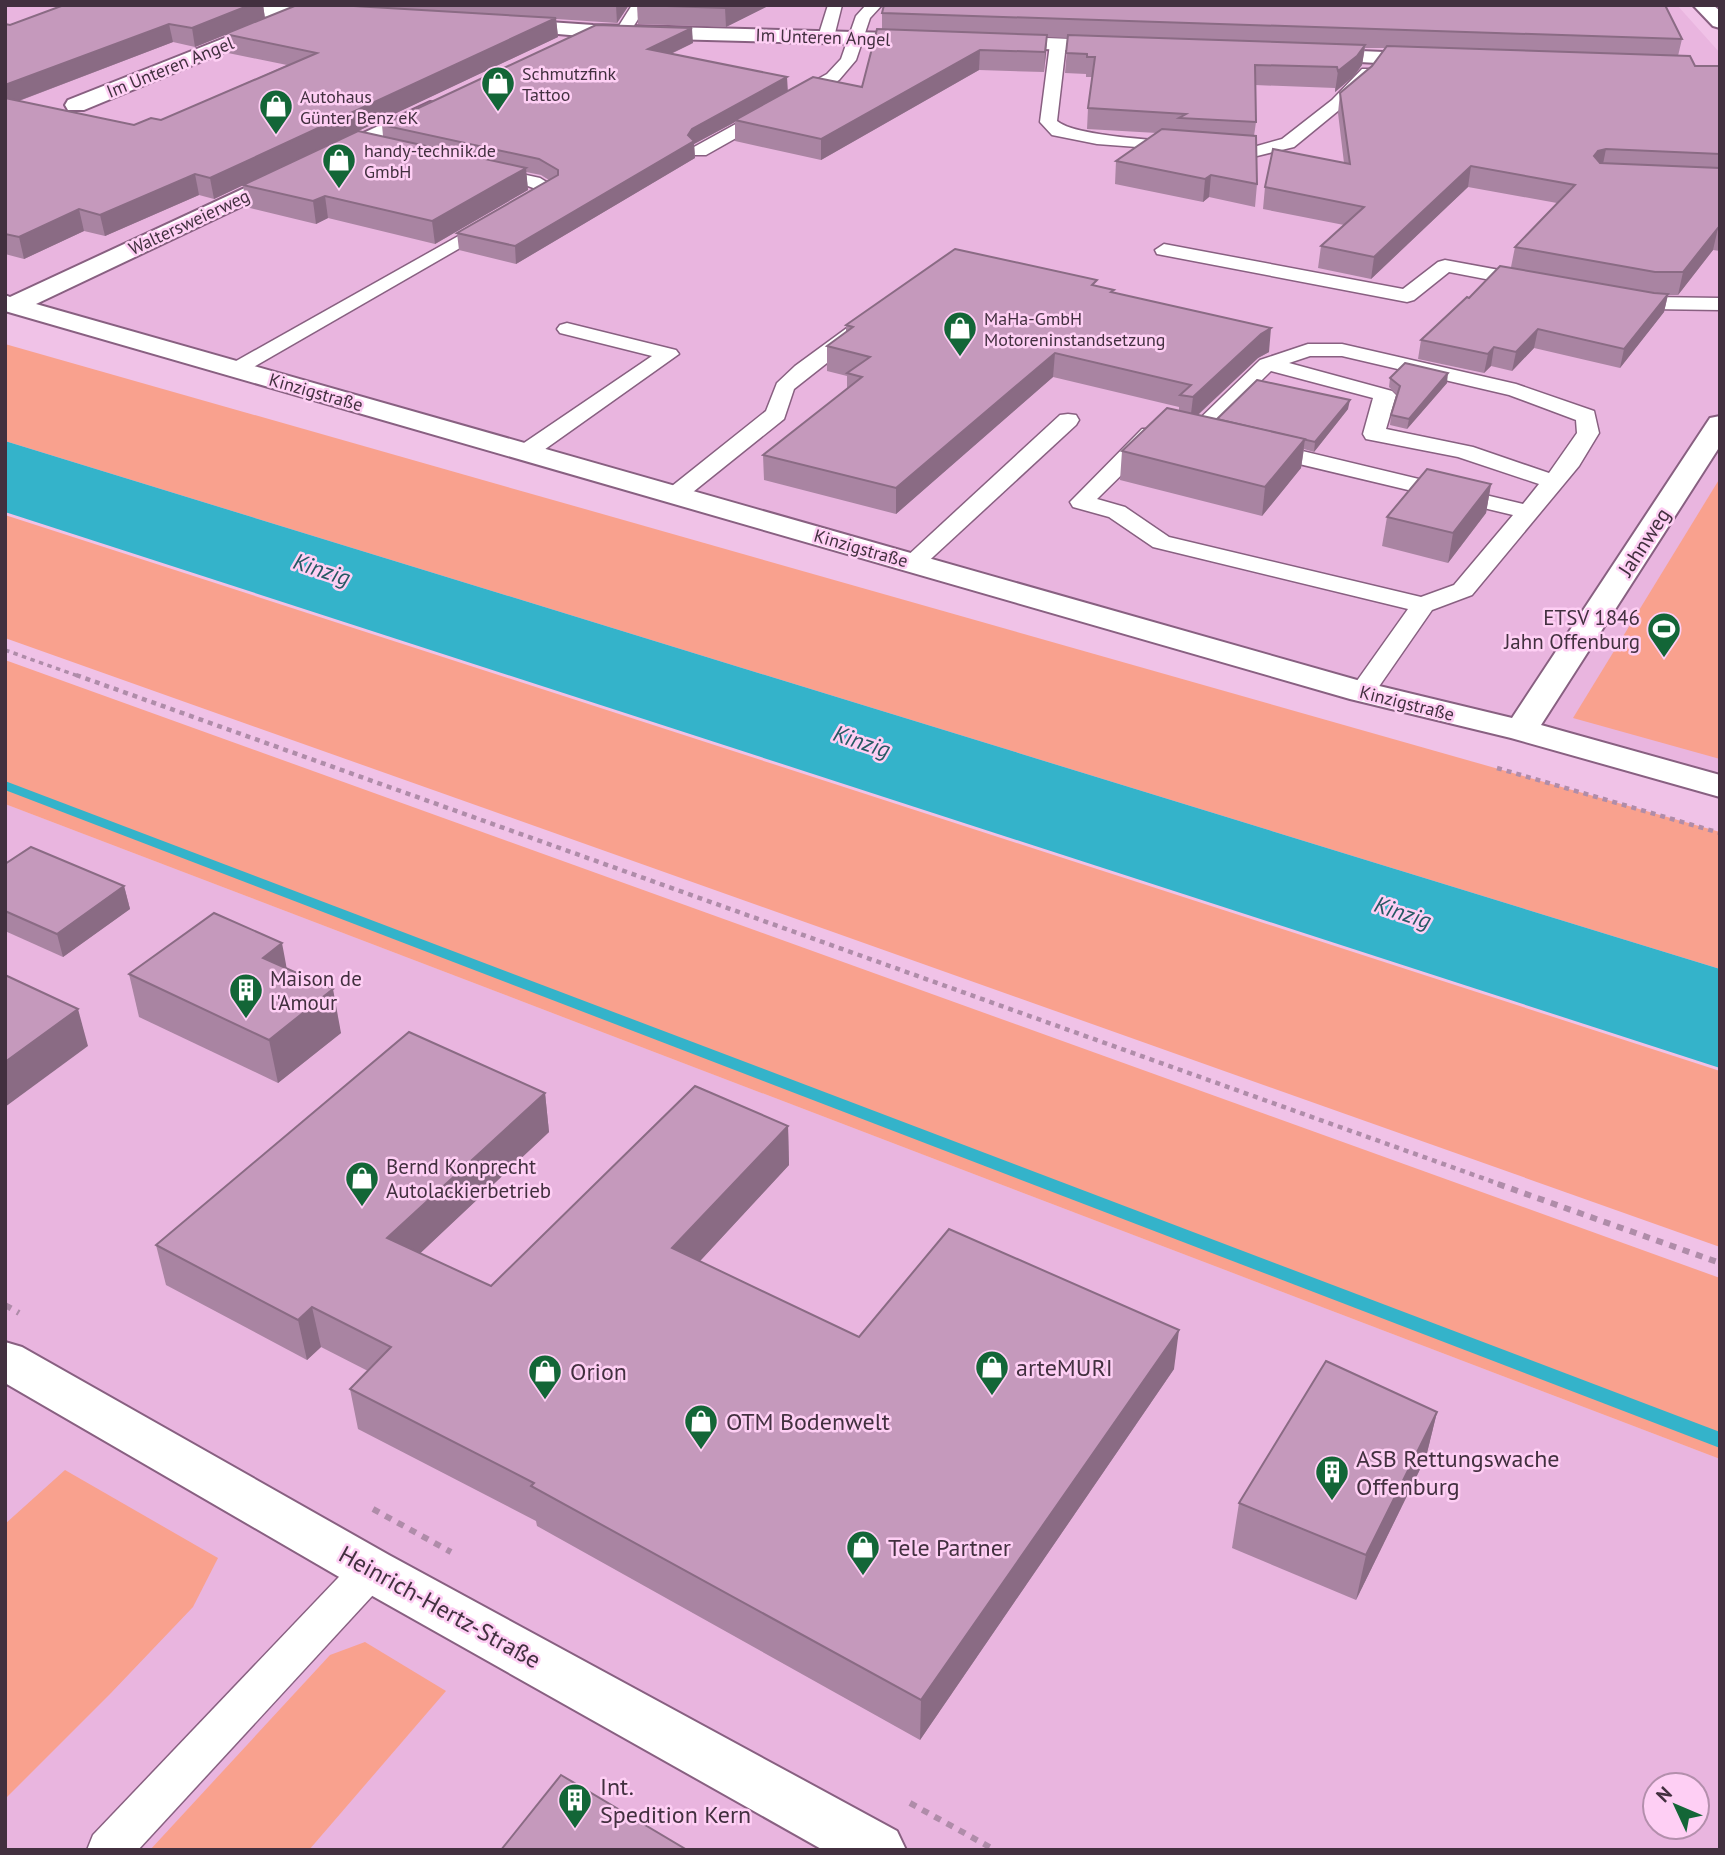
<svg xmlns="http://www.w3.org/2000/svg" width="1725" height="1855" viewBox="0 0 1725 1855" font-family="'PT Sans',sans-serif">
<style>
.built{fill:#e9b5df;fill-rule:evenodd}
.green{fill:#f9a18e}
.water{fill:#34b3ca}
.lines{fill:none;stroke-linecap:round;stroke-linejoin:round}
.stream{fill:#34b3ca;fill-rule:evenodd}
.lane-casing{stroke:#886081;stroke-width:3}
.street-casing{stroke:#886081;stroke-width:4}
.secondary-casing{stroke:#886081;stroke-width:4}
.path-far2{stroke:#af8ca9;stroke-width:3.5;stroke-dasharray:4.5 4.5;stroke-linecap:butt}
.path-far1{stroke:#af8ca9;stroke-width:4.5;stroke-dasharray:5 5;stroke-linecap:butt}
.path{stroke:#af8ca9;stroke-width:6;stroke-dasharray:7 7;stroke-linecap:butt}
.lane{fill:#fff;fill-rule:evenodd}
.street{fill:#fff;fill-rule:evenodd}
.secondary{fill:#fff;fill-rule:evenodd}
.wall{fill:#a984a2;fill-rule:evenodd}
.shaded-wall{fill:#8a6b84}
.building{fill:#c599bc;stroke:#8a6b84;stroke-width:2}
.labels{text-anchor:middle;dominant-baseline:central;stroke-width:5;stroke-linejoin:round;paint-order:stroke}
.far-street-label{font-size:18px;fill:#42303f;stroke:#fecff4}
.far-poi-label{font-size:18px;fill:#42303f;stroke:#fecff4;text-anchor:start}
.street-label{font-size:21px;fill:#42303f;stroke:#fecff4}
.poi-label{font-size:21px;fill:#42303f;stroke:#fecff4;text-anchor:start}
.water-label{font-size:23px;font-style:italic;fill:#265963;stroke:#fecff4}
.near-poi-label{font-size:24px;fill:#42303f;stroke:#fecff4;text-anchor:start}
.near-street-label{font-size:24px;fill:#42303f;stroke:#fecff4}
</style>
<rect width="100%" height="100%" fill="#f0c2e7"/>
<g class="built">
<polygon points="5,5 1677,5 1720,53 1720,792 5,310"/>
<path d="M5,804L1720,1459V1850H5ZM1655,1785H1697V1827H1655Z"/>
</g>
<g class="green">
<polygon points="5,344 1720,832 1720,969 5,441"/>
<polygon points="1720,478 1720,759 1573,718"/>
<polygon points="5,515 1720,1071 1720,1247 5,638"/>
<polygon points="5,660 1720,1278 1720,1459 5,804"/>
<polygon points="65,1470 218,1558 193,1607 110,1694 5,1799 5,1524"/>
<polygon points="365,1642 446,1691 309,1850 150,1850 330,1655"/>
</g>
<polygon class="water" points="5,441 1720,969 1720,1068 5,512"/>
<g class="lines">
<polygon class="stream" points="5,781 1720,1432 1720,1448 5,790"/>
<g class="lane-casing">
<g id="lane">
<polygon points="632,5 647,5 628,35 618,35 615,32"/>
<polygon points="828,5 842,5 834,37 826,42 818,37"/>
<polygon points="866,5 882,5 870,18 856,60 839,80 706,155 694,155 691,151 694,147 827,74 841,59 856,16"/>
<path d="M1058,39L1066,44L1057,121C1080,141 1219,143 1257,146L1282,139L1332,100L1362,69H1374L1376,72L1344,106L1294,147L1257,156L1097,144L1052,135L1040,122L1050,44Z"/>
<polygon points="489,167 540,178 558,189 549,194 528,186 483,176 480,172"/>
<polygon points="494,216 500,217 503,221 500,225 243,373 229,373 226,369 229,365"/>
<polygon points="1164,244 1403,289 1438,262 1445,260 1532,276 1542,282 1532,288 1449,272 1414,300 1407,302 1157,254 1155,250"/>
<polygon points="1626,292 1650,297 1720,298 1720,310 1650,309 1619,302 1616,298 1619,294"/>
<polygon points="567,323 676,350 679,354 534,457 518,457 515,452 518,447 652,356 560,333 557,329 560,325"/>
<polygon points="858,323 865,325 868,329 865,333 794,389 784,419 683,500 667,500 664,495 667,490 766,411 777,383 795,366 851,325"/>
<path d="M1308,344H1342L1516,384L1594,411L1599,433L1579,466L1472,595L1432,610L1371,698L1362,700L1353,698L1349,692L1408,609L1153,547L1109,517L1073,507L1070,502L1142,429H1158L1161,434L1158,439L1097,499L1125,507L1169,537L1421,597L1454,585L1513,515L1257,454L1254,449L1257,444L1265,442L1523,504L1539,484L1458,457L1366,439L1363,434L1373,398L1271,371L1211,430L1221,432L1224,437L1221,442C1210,444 1199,440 1188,438L1185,433L1260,360ZM1310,356H1342L1509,395L1576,420L1577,433L1549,473L1473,447L1386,429L1396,395L1392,391L1289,363Z"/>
<polygon points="1068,414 1076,415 1079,420 1076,425 921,568 905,568 901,563 905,558 1060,415"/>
<polygon points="371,1553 385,1558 391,1570 385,1582 138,1850 87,1850 93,1835 357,1558"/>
</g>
</g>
<g class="street-casing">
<g id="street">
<path d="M167,5C192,5 332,1 343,15L333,21L176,11Z"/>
<polygon points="1693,5 1713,5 1720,11 1720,28 1713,26"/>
<polygon points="275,18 282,20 285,24 282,28 84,110 68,110 65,105 68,100"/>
<polygon points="505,19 593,25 927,34 934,36 937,40 934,44 927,46 593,37 498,29 495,25"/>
<polygon points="994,36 1120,41 1127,43 1130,47 1127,51 1120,53 987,46 984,42 987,38"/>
<polygon points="1313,49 1431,54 1438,56 1441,60 1438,64 1431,66 1306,59 1303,55 1306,51"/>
<polygon points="430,102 438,103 441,108 438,113 36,304 1371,684 1512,718 1706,424 1710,418 1720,416 1720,446 1541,725 1720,775 1720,797 1511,738 1350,699 5,311 5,295 10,297"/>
</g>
</g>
<g class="secondary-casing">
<polygon id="secondary" points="5,1342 22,1347 389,1555 897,1831 906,1850 823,1850 353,1585 5,1383"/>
</g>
<polyline class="path-far2" points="5,650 81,677"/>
<g class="path-far1">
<polyline points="76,675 1502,1185"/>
<polyline points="1497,768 1720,833"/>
</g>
<g class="path">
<polyline points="1498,1184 1720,1263"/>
<polyline points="5,1305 19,1313"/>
<polyline points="373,1509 451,1552"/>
<polyline points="910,1803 995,1850"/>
</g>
<use href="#lane" class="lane"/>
<use href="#street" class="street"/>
<use href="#secondary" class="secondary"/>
</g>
<g class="wall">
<path d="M64,5H263L265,18L297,5H629L617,23L556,19L558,37L330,144L383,136L382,125L693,43L671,54L788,91L862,87L882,29V13L1682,39L1678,56L1695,66H1720V251L1713,250L1678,295H1668L1664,312L1620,368L1534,348L1512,371L1491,366L1484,373L1418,359L1421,340L1469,298L1511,267L1515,247L1557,203L1468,187L1371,279L1318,268L1321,246L1344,225L1263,209L1265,187L1344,163L1338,113L1340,93L1372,66L1386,48H1365L1362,65L1354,76L1335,92V88L1255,85L1256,122L1254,136L1257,184L1255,207L1209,197L1203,202L1115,184L1116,161L1157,133L1087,129L1088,108L1092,77H1086V74L1065,73L1068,38L1047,37L1044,72L979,70L821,160L735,141V122L694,144L695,158L516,264L459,250L457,233L549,180L541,175L526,172L528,190L435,244L328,218L316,224L246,207L243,185L214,199L199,195L105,236L84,231L24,259L5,254V24L10,25ZM225,35L228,53L287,65L161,120L134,125L19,101L173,42L195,47Z"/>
<polygon points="637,5 770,5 726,27 638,24"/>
<polygon points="1097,286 1269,352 1258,358 1198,415 1217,419 1348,409 1314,452 1304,449 1301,468 1262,516 1120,480 1122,451 1179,410 1179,407 1053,377 896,514 764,480 763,455 847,389 847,376 827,371 827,346 846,332 846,325"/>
<polygon points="1390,378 1447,383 1407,429 1390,425 1391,415 1397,395 1389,387"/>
<polygon points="1491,484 1486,513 1448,563 1382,546 1387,517"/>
<polygon points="5,864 124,886 130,909 63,957 5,931"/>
<polygon points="287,969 341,1033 278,1083 139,1017 129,974"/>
<polygon points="545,1093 549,1132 420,1253 491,1286 788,1126 789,1165 700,1261 859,1337 1174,1369 920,1740 537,1526 536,1521 358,1429 350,1389 368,1371 321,1347 307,1360 166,1285 156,1245"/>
<polygon points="1437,1412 1426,1457 1356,1600 1232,1548 1239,1503"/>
</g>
<g class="shaded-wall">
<polygon points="250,5 263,5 265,19 195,47 192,28"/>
<polygon points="616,5 629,5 617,23"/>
<polygon points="731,5 770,5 726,27 725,8"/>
<polygon points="556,18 558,37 214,199 210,178"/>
<polygon points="169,24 173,42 5,106 5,85"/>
<polygon points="692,28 693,43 649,64 648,49"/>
<polygon points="1047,35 1046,54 1044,72 1045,52"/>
<polygon points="1365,45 1362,65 1354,76 1335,92 1338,71"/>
<polygon points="980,50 979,70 821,160 821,139"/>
<polygon points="787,77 788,93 735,120 735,122 694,144 695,158 516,264 515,246 688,135 692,129"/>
<polygon points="1606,149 1602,169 1594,156 1598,151"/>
<polygon points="1471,166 1468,187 1371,279 1374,257"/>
<polygon points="526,168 528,190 435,244 432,221"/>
<polygon points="195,174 199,195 105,236 100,215"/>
<polygon points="1211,175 1209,197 1203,202 1205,179"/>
<polygon points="325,196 328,218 316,224 313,201"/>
<polygon points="79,209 84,231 24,259 19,237"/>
<polygon points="1718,228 1713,250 1678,295 1683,272"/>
<polygon points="1668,294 1664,312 1620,368 1624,349"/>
<polygon points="1271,328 1269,352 1258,358 1190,422 1193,397 1261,334"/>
<polygon points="1538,329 1534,348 1512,371 1516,352"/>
<polygon points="1494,347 1491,366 1484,373 1488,354"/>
<polygon points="1055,353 1053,377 896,514 896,488"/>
<polygon points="1448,373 1447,383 1407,429 1409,419"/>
<polygon points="1350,400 1348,409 1314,452 1315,442"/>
<polygon points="1305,439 1301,468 1262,516 1265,487"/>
<polygon points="1491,484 1486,513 1448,563 1453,533"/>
<polygon points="124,886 130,909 63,957 57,934"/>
<polygon points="282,943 290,986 263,958"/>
<polygon points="333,989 341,1033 278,1083 269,1040"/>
<polygon points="78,1009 88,1046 5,1107 5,1062"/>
<polygon points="545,1093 549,1132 394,1278 387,1238"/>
<polygon points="788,1126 789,1165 675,1288 672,1248"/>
<polygon points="312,1307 321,1347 307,1360 298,1320"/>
<polygon points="1179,1330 1174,1369 920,1740 921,1700"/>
<polygon points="1437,1412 1426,1457 1356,1600 1366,1555"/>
</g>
<g class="building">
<polygon points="64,5 250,5 192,28 169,24 5,85 5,24 10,25"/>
<polygon points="297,5 337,5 556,18 210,178 195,174 100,215 79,209 19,237 5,234 5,98 134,125 151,118 161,120 317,53 225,34"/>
<polygon points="637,5 731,5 725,8"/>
<polygon points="884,5 1665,5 1682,39 882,13"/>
<polygon points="596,25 692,28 648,49 787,77 692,129 688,135 694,141 515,246 457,233 558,175 558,170 539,159 382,125"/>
<polygon points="877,29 1047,35 1045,52 980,50 821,139 735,120 813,77 862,87"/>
<polygon points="1068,35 1365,45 1357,56 1338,71 1337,67 1255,65 1256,122 1179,118 1186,114 1088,108 1095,57 1087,57 1087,54 1066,53"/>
<polygon points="1387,46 1690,56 1695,66 1720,66 1720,154 1606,149 1598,151 1594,156 1600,163 1720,168 1720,229 1718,228 1683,272 1655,272 1515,247 1575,185 1471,166 1374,257 1321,246 1364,207 1265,187 1273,149 1350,164 1340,93 1372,66"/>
<polygon points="1162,129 1256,136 1257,184 1211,175 1205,179 1116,161"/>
<polygon points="358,131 526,168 432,221 325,196 313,201 243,185"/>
<polygon points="955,249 1097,280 1092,285 1114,290 1111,292 1271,328 1261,334 1193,397 1180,395 1191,385 1055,353 896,488 763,455 862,377 847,373 870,357 827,346 853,327 846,325"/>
<polygon points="1500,266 1654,293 1668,294 1624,349 1538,329 1516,352 1494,347 1488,354 1421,340 1467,297 1469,298"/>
<polygon points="1405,363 1448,373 1409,419 1391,415 1400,386 1390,378"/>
<polygon points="1257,380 1350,400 1315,442 1217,419"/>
<polygon points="1167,408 1305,439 1265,487 1122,451"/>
<polygon points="1427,469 1491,484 1453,533 1387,517"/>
<polygon points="31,847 124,886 57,934 5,911 5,864"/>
<polygon points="214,913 282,943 263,958 333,989 269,1040 129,974"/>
<polygon points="5,975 78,1009 5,1062"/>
<polygon points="409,1032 545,1093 387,1238 491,1286 695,1086 788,1126 672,1248 859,1337 949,1229 1179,1330 921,1700 531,1486 534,1483 350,1389 391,1347 312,1307 298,1320 156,1245"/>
<polygon points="1326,1361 1437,1412 1366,1555 1239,1503"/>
<polygon points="561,1775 687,1850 501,1850"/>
</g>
<defs>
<g id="shop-pin" transform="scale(1.75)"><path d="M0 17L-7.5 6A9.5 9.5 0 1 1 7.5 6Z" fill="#136637" stroke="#fecff4"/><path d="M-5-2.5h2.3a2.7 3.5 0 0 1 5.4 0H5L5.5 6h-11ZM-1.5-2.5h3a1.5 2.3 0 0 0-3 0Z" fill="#fff"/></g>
<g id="stadium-pin" transform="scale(1.75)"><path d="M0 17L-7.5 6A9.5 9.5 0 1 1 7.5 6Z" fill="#136637" stroke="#fecff4"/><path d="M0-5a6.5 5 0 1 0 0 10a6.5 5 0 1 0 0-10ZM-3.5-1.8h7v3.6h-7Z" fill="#fff"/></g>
<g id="building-pin" transform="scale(1.75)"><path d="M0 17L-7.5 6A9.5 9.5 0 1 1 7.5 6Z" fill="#136637" stroke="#fecff4"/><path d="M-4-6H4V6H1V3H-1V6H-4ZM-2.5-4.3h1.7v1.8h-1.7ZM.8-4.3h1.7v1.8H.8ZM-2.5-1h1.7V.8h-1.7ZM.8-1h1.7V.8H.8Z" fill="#fff"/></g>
</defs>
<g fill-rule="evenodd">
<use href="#shop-pin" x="498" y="83"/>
<use href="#shop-pin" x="276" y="106"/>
<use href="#shop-pin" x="339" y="160"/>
<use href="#shop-pin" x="960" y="328"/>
<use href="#stadium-pin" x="1664" y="629"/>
<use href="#building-pin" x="246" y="990"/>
<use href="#shop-pin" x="362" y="1178"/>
<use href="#shop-pin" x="992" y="1367"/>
<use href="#shop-pin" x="545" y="1371"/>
<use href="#shop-pin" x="701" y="1421"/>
<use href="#building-pin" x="1332" y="1472"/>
<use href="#shop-pin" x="863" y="1547"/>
<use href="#building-pin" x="575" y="1800"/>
</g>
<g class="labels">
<g class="far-street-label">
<text transform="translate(823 37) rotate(2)">Im Unteren Angel</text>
<text transform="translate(170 67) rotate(-22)">Im Unteren Angel</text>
<text transform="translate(189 222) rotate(-25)">Waltersweierweg</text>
<text transform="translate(316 392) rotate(16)">Kinzigstraße</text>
<text transform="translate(861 548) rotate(16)">Kinzigstraße</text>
<text transform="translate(1407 703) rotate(14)">Kinzigstraße</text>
</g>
<g class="far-poi-label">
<text x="522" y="73">Schmutzfink<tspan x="522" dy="21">Tattoo</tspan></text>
<text x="300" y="96">Autohaus<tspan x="300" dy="21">Günter Benz eK</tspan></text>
<text x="364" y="150">handy-technik.de<tspan x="364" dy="21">GmbH</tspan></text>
<text x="984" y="318">MaHa-GmbH<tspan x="984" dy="21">Motoreninstandsetzung</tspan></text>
</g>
<g class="street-label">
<text transform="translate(1644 542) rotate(-57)">Jahnweg</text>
</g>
<g class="poi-label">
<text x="1640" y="617" text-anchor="end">ETSV 1846<tspan x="1640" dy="24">Jahn Offenburg</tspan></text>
<text x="270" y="978">Maison de<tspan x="270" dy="24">l'Amour</tspan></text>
<text x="386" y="1166">Bernd Konprecht<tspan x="386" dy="24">Autolackierbetrieb</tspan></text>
</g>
<g class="water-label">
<text transform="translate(322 569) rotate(18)">Kinzig</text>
<text transform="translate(862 741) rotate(18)">Kinzig</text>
<text transform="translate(1403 912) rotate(18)">Kinzig</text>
</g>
<g class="near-poi-label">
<text x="1016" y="1367">arteMURI</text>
<text x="570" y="1371">Orion</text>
<text x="726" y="1421">OTM Bodenwelt</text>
<text x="1356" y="1458">ASB Rettungswache<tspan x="1356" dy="28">Offenburg</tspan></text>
<text x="888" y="1547">Tele Partner</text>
<text x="600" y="1786">Int.<tspan x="600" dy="28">Spedition Kern</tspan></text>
</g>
<g class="near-street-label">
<text transform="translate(440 1607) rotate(29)">Heinrich-Hertz-Straße</text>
</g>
</g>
<rect width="1725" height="1855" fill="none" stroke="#42303f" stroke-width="14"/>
<g transform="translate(1676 1806) rotate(314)"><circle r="33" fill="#fecff4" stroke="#b38fac" stroke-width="2"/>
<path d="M0-5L12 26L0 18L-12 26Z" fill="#136637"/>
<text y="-10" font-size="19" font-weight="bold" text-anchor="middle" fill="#42303f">N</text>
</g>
</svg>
